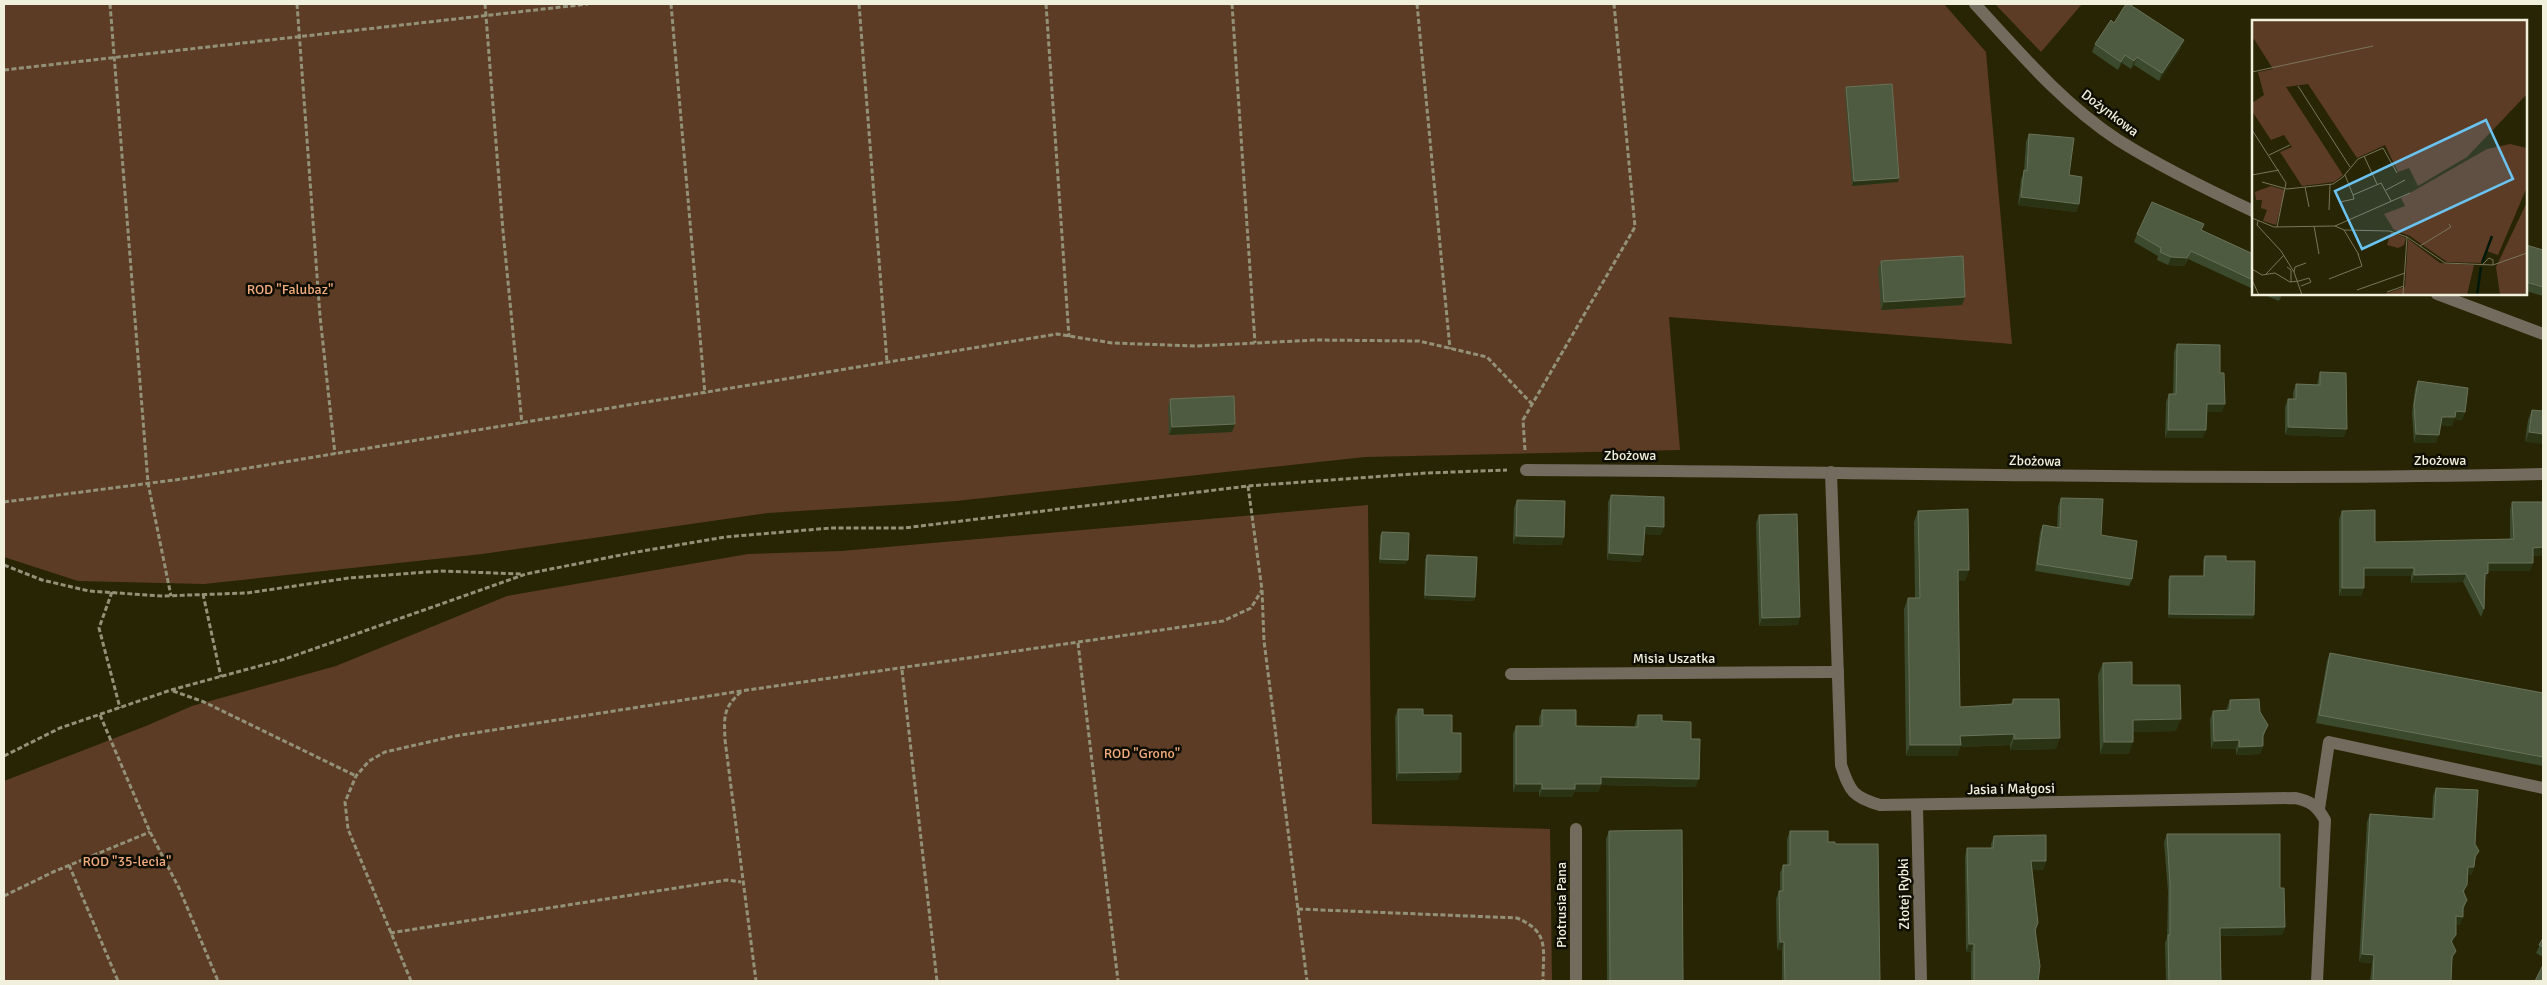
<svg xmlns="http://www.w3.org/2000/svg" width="2547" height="985" viewBox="0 0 2547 985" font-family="Signika,sans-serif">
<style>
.green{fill:#5d3c25}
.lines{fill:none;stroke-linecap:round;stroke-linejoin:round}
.path{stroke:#939178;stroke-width:3;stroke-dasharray:5 2.5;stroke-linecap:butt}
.service{stroke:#736b5e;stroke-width:12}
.minor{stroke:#736b5e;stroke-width:12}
.wall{fill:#3b492d}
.shaded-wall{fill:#2b3315}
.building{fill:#4e5b40;stroke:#687259}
.labels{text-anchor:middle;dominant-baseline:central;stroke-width:5;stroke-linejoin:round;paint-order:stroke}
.street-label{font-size:14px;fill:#f0f0dd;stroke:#0f0e03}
.park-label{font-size:14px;fill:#f2ac7e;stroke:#0f0e03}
.inset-river{fill:none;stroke:#01190b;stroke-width:2.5}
.inset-road{fill:none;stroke:#78765b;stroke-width:1}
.view{fill:#6ac3f1;fill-opacity:0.15;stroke:#6ac3f1;stroke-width:2.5}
.inset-edge{fill:none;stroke:#f0f0dd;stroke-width:2.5}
</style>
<rect width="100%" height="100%" fill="#282504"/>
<g class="green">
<polygon points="4,4 1944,4 1986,52 2012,344 1669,317 1680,450 1365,457 956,501 768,513 482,554 204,584 78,581 4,557"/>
<polygon points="1995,4 2082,4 2041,52"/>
<polygon points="1368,505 1372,824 1550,829 1552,981 4,981 4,781 146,726 192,706 336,666 507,596 748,554 841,551"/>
</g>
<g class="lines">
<g class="path">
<polyline points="110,4 148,483 171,596"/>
<polyline points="297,4 320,316 335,454"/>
<polyline points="485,4 503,231 522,424"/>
<polyline points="671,4 705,394"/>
<polyline points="859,4 887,362"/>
<polyline points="1046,4 1069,337"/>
<polyline points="1232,4 1255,343"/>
<polyline points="1417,4 1450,349"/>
<polyline points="4,70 588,4"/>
<polyline points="1525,450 1523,420 1635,227 1614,4"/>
<polyline points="1248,486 1262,590 1264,641 1307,981"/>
<polyline points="4,502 182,479 1057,334 1112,343 1197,346 1315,340 1419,341 1487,357 1532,404"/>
<polyline points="4,565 42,580 89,591 162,596 247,593 349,578 440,571 522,574"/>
<polyline points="112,592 99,628 120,708"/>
<polyline points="203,594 221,677"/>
<polyline points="1078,643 1118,981"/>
<polyline points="902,670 937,981"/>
<polyline points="173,691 204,702 356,776"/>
<path d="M741,692C723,708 724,716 725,740L756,981"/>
<polyline points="100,715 150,832 179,888 218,981"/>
<polyline points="4,756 60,728 171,690 285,659 526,574 631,553 725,537 831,528 904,528 1248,486 1427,473 1507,470"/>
<polyline points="69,865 118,981"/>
<polyline points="4,896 53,872 150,832"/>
<path d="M1298,909L1517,918C1550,932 1543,949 1543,981"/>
<polyline points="390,933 727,880 741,882"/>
<polyline points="411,981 348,829 345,802 356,776 369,761 385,752 455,736 741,691 1223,621 1251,608 1262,590"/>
</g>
<g class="service">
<polyline points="1511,674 1838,672"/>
<polyline points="2319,809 2329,742 2543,788"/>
</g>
<g class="minor">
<path d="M1975,4C2019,52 2063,104 2118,140C2161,167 2208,190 2253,211"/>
<polyline points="2437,294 2543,334"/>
<path d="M1526,470C1865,471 2204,482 2543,474"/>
<path d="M1831,472L1841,765C1850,792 1853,797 1880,805L2295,798C2311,801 2317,806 2325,820L2317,981"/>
<polyline points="1917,806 1921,981"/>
<polyline points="1576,829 1576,981"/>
</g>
</g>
<g class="wall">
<polygon points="2114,23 2181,48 2159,81 2134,65 2131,69 2122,63 2118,70 2092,52 2095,44"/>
<polygon points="1846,87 1899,178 1898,182 1852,186 1845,91"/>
<polygon points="2029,134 2069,175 2079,204 2076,212 2018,205 2021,179 2024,171 2026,142"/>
<polygon points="2202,230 2251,253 2253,248 2253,289 2188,259 2184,266 2168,265 2157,260 2158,256 2134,242 2137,234"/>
<polygon points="2526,245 2543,250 2543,296 2526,291"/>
<polygon points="1881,261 1962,305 1881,310 1878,269"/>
<polygon points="2262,294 2282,294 2279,301"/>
<polygon points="2177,344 2220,373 2222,412 2206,412 2203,438 2165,438 2166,402 2169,394 2173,394 2174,352"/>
<polygon points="2320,372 2344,437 2285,435 2285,407 2288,399 2293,399 2293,392 2296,384 2317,385 2318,380"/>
<polygon points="2418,381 2465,412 2462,420 2454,419 2452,426 2441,425 2436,443 2414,443 2412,413 2415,389"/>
<polygon points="1170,399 1235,424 1232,432 1169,435 1168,407"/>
<polygon points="2532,410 2543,411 2525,442 2528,420"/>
<polygon points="1611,495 1661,535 1645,534 1641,562 1607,560 1608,502"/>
<polygon points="2061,498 2101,535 2132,579 2129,586 2035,571 2040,532 2043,525 2057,527 2058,506"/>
<polygon points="1517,500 1564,537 1561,545 1513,544 1514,508"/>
<polygon points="2512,502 2543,502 2543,555 2533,556 2530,571 2488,571 2485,581 2484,609 2481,617 2463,582 2411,583 2411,576 2364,576 2364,588 2361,596 2339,596 2339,519 2342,511 2375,542 2510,539 2510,510"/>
<polygon points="1918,511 1969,570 1965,581 1958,581 1960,707 2011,704 2013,699 2056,749 2010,750 2010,745 1960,747 1957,756 1906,756 1904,609 1908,598 1915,598 1914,522"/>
<polygon points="1759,515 1798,625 1759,626 1756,523"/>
<polygon points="1382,532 1406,564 1379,563 1380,536"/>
<polygon points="1427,555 1475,597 1474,601 1424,599 1425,559"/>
<polygon points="2205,556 2226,561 2253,619 2168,618 2168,580 2170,576 2203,576 2203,560"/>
<polygon points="2330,653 2543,693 2543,766 2316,723 2327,661"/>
<polygon points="2103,663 2132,685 2176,731 2133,732 2129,754 2100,754 2098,675"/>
<polygon points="2230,700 2260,712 2265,733 2263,737 2263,746 2260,754 2236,755 2236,749 2211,749 2210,719 2213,711 2227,711 2227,708"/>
<polygon points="1398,709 1423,715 1452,733 1458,780 1396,781 1395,717"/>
<polygon points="1542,710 1576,726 1635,727 1635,724 1638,715 1662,721 1691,739 1696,787 1601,785 1598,792 1574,792 1572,797 1539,797 1539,792 1513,792 1513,734 1516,726 1539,726 1539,718"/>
<polygon points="2436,788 2475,844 2476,859 2474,861 2474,867 2471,875 2468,875 2464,893 2467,900 2463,911 2460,925 2456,925 2452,944 2453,959 2452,961 2451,981 2370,981 2372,963 2359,962 2367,822 2370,814 2432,818 2433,796"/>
<polygon points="1609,831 1683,981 1607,981 1606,839"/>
<polygon points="1790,831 1828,842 1835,844 1880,981 1782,981 1782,950 1777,950 1776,899 1779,891 1780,891 1780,873 1783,865 1787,865 1787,839"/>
<polygon points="2167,834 2280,888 2285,927 2282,935 2220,936 2221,981 2166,981 2165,943 2167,938 2168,892 2164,842"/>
<polygon points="1994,836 2046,861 2043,870 2032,869 2038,923 2036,931 2038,981 1971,981 1971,952 1966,952 1965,856 1967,848 1991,848 1991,844"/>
<polygon points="2543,938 2543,957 2536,953"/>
</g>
<g class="shaded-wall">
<polygon points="2184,40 2181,48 2159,81 2162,73"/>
<polygon points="2125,55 2122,63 2118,70 2121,62"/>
<polygon points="2137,57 2134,65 2131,69 2134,61"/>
<polygon points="1899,178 1898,182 1852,186 1854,181"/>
<polygon points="2021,197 2079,204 2076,212 2018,205"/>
<polygon points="2191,251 2184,266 2168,265 2171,257"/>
<polygon points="1965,297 1962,305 1881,310 1884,302"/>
<polygon points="2207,404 2225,404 2222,412 2204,412"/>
<polygon points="2456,411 2465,412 2462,420 2454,419 2452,426 2439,425 2442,417"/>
<polygon points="1235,424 1232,432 1169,435 1172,427"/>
<polygon points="2288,427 2347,429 2344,437 2285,435"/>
<polygon points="2168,430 2206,430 2203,438 2165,438"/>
<polygon points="2529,432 2543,434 2543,444 2525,442"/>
<polygon points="2416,434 2439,435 2436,443 2414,443"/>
<polygon points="1645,526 1664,527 1661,535 1642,534"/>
<polygon points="1516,536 1564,537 1561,545 1513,544"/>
<polygon points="2543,547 2543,555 2530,556 2533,548"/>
<polygon points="1609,553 1643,555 1641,562 1607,560"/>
<polygon points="1380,559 1408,560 1406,564 1379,563"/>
<polygon points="2488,563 2533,563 2530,571 2485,571"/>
<polygon points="2364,568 2414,568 2411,576 2361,576"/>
<polygon points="1958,570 1969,570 1965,581 1954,581"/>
<polygon points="2488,573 2485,581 2482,582 2485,574"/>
<polygon points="2466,574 2463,582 2411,583 2414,575"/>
<polygon points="2342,588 2364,588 2361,596 2339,596"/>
<polygon points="1425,595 1475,597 1474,601 1424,599"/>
<polygon points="2169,614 2254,615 2253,619 2168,618"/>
<polygon points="1800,617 1798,625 1759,626 1762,618"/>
<polygon points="2181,719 2176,731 2129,732 2133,720"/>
<polygon points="2014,734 2010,745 1960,747 1957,756 1906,756 1910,745 1960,736"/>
<polygon points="2060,738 2056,749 2010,750 2014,739"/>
<polygon points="2239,740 2236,749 2211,749 2214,741"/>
<polygon points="2104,742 2133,742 2129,754 2100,754"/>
<polygon points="2263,746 2260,754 2236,755 2239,747"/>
<polygon points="1461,772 1458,780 1396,781 1399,773"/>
<polygon points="1601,777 1699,779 1696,787 1601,785 1598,792 1574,792 1572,797 1539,797 1542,789"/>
<polygon points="1516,784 1542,784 1539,792 1513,792"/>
<polygon points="2031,861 2046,861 2043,870 2028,869"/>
<polygon points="2468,867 2474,867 2471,875 2465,875"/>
<polygon points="2456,916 2463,917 2460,925 2454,925"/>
<polygon points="2285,927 2282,935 2217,936 2220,928"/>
<polygon points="1780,942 1784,942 1782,950 1777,950"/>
<polygon points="1969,944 1974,944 1971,952 1966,952"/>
<polygon points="2362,954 2374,955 2372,963 2359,962"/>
</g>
<g class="building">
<polygon points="2126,4 2129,4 2184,40 2162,73 2137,57 2134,61 2125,55 2121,62 2095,44 2111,20 2114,23"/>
<polygon points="1892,84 1899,178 1854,181 1846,87"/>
<polygon points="2029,134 2074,138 2069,175 2082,177 2079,204 2021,197 2024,170 2027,171"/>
<polygon points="2152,202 2204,224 2201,230 2251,253 2253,248 2253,280 2191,251 2187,258 2171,257 2160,252 2161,248 2137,234"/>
<polygon points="2526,245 2543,250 2543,287 2526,282"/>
<polygon points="1963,256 1965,297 1884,302 1881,261"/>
<polygon points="2177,344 2220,345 2220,373 2224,373 2225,404 2207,404 2206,430 2168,430 2169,394 2176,394"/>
<polygon points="2320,372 2346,373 2347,429 2288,427 2288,399 2296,399 2296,384 2320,385"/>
<polygon points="2418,381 2468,388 2465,412 2456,411 2455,417 2442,417 2439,435 2416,434 2414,405"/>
<polygon points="1234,396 1235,424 1172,427 1170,399"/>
<polygon points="2532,410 2543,411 2543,434 2529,432"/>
<polygon points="1611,495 1664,497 1664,527 1645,526 1643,555 1609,553"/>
<polygon points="2061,498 2103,499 2101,535 2137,541 2132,579 2037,564 2043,525 2060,528"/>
<polygon points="1517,500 1565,501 1564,537 1516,536"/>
<polygon points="2512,502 2543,502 2543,547 2533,548 2533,563 2488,563 2488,573 2485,574 2484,609 2466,574 2414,575 2414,568 2364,568 2364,588 2342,588 2342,511 2375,510 2375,542 2514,539"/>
<polygon points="1968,509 1969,570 1958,570 1960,707 2013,704 2013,699 2059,699 2060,738 2014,739 2014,734 1960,736 1961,745 1910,745 1908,598 1920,598 1918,511"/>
<polygon points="1797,514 1800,617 1762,618 1759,515"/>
<polygon points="1382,532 1409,533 1408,560 1380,559"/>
<polygon points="1427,555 1477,557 1475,597 1425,595"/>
<polygon points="2205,556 2226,556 2226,561 2255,561 2254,615 2169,614 2170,576 2204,576"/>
<polygon points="2330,653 2543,693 2543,757 2319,715"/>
<polygon points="2132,662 2132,685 2180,685 2181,719 2133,720 2133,742 2104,742 2103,663"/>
<polygon points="2259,699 2260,712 2268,725 2263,735 2263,746 2239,747 2239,740 2214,741 2213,711 2230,710 2230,700"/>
<polygon points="1398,709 1423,709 1423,715 1452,715 1452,733 1461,733 1461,772 1399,773"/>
<polygon points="1542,710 1576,710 1576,726 1638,727 1638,715 1662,715 1662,721 1691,722 1691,739 1700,739 1699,779 1601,777 1601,784 1575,784 1575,789 1542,789 1542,784 1516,784 1516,726 1542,726"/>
<polygon points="2436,788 2478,790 2475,844 2479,851 2475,857 2474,867 2468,867 2467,885 2463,891 2467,900 2463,907 2463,917 2456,916 2456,935 2451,941 2456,951 2452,957 2451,981 2373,981 2374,955 2362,954 2370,814 2434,819"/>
<polygon points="1682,830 1683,981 1610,981 1609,831"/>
<polygon points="1790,831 1828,831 1828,842 1835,842 1835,844 1878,844 1880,981 1785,981 1784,942 1780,942 1779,891 1783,891 1783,865 1790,865"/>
<polygon points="2167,834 2280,834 2280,888 2284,888 2285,927 2220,928 2221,981 2169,981 2168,935 2170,935 2170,884"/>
<polygon points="2046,835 2046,861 2031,861 2038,923 2035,929 2040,966 2038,981 1974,981 1974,944 1969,944 1967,848 1993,848 1994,836"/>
<polygon points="2543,938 2543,947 2539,945"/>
<polygon points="2543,965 2543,981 2535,981"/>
</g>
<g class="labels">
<g class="street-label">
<text transform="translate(2110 113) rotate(37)">Dożynkowa</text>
<text x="1630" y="455">Zbożowa</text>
<text x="2440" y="460">Zbożowa</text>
<text transform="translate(2035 461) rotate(1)">Zbożowa</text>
<text x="1674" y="658">Misia Uszatka</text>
<text transform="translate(2011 789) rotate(-1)">Jasia i Małgosi</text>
<text transform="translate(1904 894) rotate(-91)">Złotej Rybki</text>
<text transform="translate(1561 905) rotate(-90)">Piotrusia Pana</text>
</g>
<g class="park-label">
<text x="290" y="289">ROD "Falubaz"</text>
<text x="1142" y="753">ROD "Grono"</text>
<text x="127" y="861">ROD "35-lecia"</text>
</g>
</g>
<g transform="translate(2252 20)">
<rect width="275" height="275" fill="#282504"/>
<path d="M0,0H275V74L215,137L166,166L157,148L146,152L133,125L105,138L56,64L34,67L91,155L82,162L50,166L28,132L40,127L32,115L19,120L0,91V83L12,75L6,52L21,49L2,19L0,21ZM258,124L275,128V167L246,235L235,231L231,243L195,242L158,216L142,210L132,194L153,186L149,178L235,129ZM19,166L33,170L24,205L11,201L15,190L9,188L10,180H4L3,172ZM275,182V275H248L244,247ZM139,212L154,218L152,225L146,228L135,225ZM156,219L188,243L222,245L215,275H130L153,267Z" fill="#5d3c25"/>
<path class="inset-river" d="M230,243L240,216M225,275L229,247"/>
<path class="inset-road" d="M0,52L121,26M46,66L98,147M0,110L34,163L25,207M17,135L38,125M112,136L125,164M0,155L27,150M93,155L101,175L129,163L139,181M10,162L35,169L81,164L91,157L106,139L131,128L145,153M53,167L57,187M134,170L153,160M88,182L102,179L101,175M77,190L78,164M0,198L22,207L83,206L158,173M6,201L5,205L29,231L42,252L50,275M62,206L67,234M83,206L92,210L138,211L155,217L193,243L241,245L275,233M92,210L107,235M168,226L199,207L197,204M231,244L237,238L241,240V245M35,247L39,250V262M0,249L10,255L23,253L38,262L47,261M42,252L43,247L54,243M14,254L32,235M77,259L110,246L106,234M0,260L7,275M47,261L57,258L59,262L49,266M105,270L153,253M135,272L152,266M151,275L155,217"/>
<path class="view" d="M234,100L261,159L110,229L83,171Z"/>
<rect width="275" height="275" class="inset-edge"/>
</g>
<rect width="2547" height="985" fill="none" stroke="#f0f0dd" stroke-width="10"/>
</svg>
